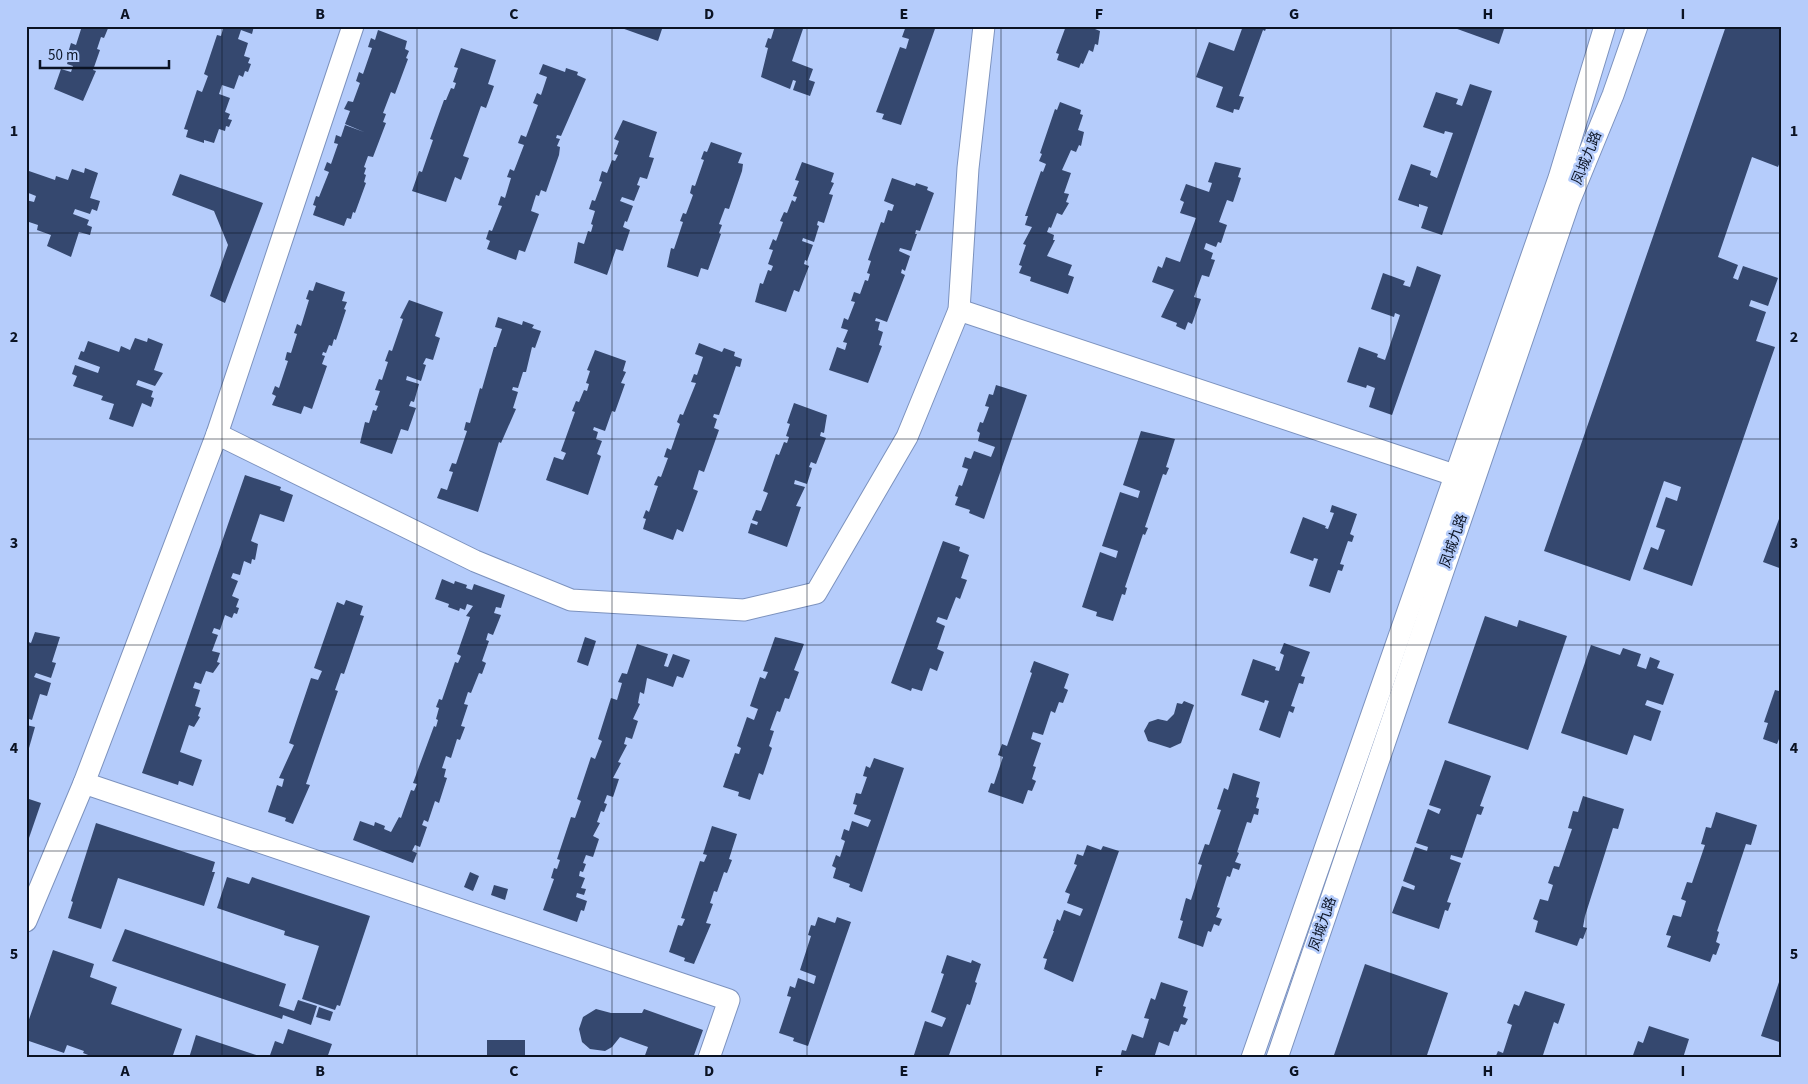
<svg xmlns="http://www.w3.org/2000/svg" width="1808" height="1084" viewBox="0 0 1808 1084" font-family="'Source Sans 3','Noto Sans SC',sans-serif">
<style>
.building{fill:#35486f}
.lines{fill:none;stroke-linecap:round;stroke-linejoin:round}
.minor-casing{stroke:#7c92be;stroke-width:23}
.minor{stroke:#fff;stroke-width:21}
.grid{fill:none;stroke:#0b1323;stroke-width:1;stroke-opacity:0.55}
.labels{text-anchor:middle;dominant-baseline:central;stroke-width:5;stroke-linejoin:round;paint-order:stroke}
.street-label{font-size:14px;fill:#0b1323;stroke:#b5ccfb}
.neatline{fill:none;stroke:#0b1323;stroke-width:2}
.grid-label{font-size:16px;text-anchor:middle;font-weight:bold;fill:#0b1323}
</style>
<rect width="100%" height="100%" fill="#b5ccfb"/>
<g class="building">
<polygon points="82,26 109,26 104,38 101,37 97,49 100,50 93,70 96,71 83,101 54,89 61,69 71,72 73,66 67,64 70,54 68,53 71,43 76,45"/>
<polygon points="224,26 254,26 252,34 241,30 238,39 248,43 244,56 250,58 248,63 251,64 248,72 245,71 243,77 239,75 234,89 222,85 219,94 230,98 225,112 230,114 228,119 232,120 229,127 226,126 225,131 219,129 214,143 204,140 204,143 186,137 188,130 184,129 197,90 202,92 208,76 204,74 217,35 221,36"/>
<polygon points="616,26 663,26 658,41"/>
<polygon points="775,26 804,26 792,61 813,69 809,80 815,82 810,96 793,90 796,81 793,80 790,89 761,77 768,48 765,47 768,38 771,39"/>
<polygon points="906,26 936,26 901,125 882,119 884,114 876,112 900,47 906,49 909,39 902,37"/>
<polygon points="1066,26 1096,26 1095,29 1100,31 1098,45 1095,44 1093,52 1089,50 1083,64 1081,63 1079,68 1057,60 1059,54 1056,53"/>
<polygon points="1243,26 1267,26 1265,31 1263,30 1239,96 1244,97 1239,110 1234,109 1233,113 1216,107 1223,87 1196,77 1209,42 1234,51"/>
<polygon points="1449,26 1505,26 1499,44"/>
<polygon points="1726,26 1782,26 1782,157 1778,167 1752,157 1718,257 1738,265 1733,278 1738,280 1743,266 1778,278 1768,306 1751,300 1749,306 1766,312 1756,341 1775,347 1692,586 1643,569 1651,547 1658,550 1665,530 1656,527 1666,497 1677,501 1681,487 1664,481 1630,581 1544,551"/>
<polygon points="378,30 407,41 405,49 409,51 406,58 408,59 395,94 391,92 383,113 386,114 383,122 386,123 373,157 368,156 364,167 366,168 364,174 366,175 364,182 366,183 355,213 353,212 351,219 347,218 344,226 313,215 316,206 313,205 316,196 319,197 329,172 324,170 327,162 331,164 338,144 334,143 336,135 341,137 345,125 364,132 345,124 350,111 344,109 348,101 353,102 360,83 356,81 359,72 363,74 372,48 368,47 371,38 375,40"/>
<polygon points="461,48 496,60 488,84 494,86 486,108 481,106 463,156 469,158 461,180 455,177 446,202 412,191 419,171 422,172 433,140 430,139 444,100 446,100 451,88 454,89 456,83 453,82 458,68 454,67"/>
<polygon points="543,64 565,72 566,68 578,72 577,75 586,79 561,136 557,135 556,138 560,139 557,146 560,147 559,155 546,192 541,190 539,196 536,195 531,211 539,214 525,252 519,250 516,260 487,249 490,241 486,239 489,230 492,231 502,206 498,205 501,196 505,198 511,178 507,177 510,169 514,171 524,145 518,143 521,135 526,137 538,105 533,103 537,93 541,95 547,77 539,74"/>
<polygon points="1470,84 1492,91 1442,235 1421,228 1428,207 1419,204 1419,207 1398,200 1411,164 1431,171 1430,175 1437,178 1453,133 1445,131 1444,134 1423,127 1436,92 1458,99 1456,104 1462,106"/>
<polygon points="1060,102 1081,110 1080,114 1083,115 1078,130 1084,132 1081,146 1079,145 1076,152 1071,150 1062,170 1071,173 1064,193 1069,194 1066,202 1069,203 1062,215 1057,213 1051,228 1049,227 1047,232 1054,235 1053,240 1055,240 1047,256 1072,265 1068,275 1074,277 1068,294 1030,281 1031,277 1019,273 1022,266 1019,265 1026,245 1023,244 1032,227 1025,225 1028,216 1025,216 1041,171 1043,172 1046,164 1039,161 1042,154 1040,153 1055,109 1057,110"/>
<polygon points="623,120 657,132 649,157 654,158 647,179 640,177 637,185 640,186 634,201 622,197 620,201 633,206 627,222 625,221 623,227 630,230 623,251 616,249 607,275 574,263 578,242 584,244 588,231 591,232 593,225 591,224 595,211 589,209 592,200 595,201 602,182 599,181 602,171 607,173 612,160 615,161 618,155 614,154 619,141 614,139"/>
<polygon points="711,142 742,153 738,163 743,164 742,171 729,209 725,208 719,224 722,225 719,233 721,234 708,270 701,268 698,277 667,267 671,248 674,249 683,222 680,221 683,213 686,214 693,195 690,193 692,185 695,186 704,160 701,159 704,151 707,152"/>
<polygon points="802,162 834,173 831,182 834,183 829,194 833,195 824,223 818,221 817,225 819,226 814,242 803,238 802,241 813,245 807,261 805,260 804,264 809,266 799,292 794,290 786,312 755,302 760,283 763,284 768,270 771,271 773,266 768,264 773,250 769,249 773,239 776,241 783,222 780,221 784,212 787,213 792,200 795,202 797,197 793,196 799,181 795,180"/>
<polygon points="1215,162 1241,168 1238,177 1241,178 1233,202 1227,200 1219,222 1227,225 1221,243 1218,242 1216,247 1206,243 1204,249 1213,253 1211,259 1215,260 1209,277 1202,275 1194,297 1201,299 1192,324 1188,322 1185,330 1176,326 1177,323 1161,317 1174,290 1152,282 1158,266 1162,268 1166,257 1180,262 1196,218 1180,213 1184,202 1180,200 1186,184 1209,192 1212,183 1208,182"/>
<polygon points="85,168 98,173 90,198 100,201 97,211 92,209 90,214 75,209 73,214 89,220 87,225 92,227 90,235 79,232 71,257 47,246 51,235 37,230 38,225 26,221 26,200 34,202 36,196 26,192 26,170 55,180 56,176 68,180 72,169 84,173"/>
<polygon points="180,174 263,203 225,303 210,296 228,245 214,211 172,195"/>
<polygon points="892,178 915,186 916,183 928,187 927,190 934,193 920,231 916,230 915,234 917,234 911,251 900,248 899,251 910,256 905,271 902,269 901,273 905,275 887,322 876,318 875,321 880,322 878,330 883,332 879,345 882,346 868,383 829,370 837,347 845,350 847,343 843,342 848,330 841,328 844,318 848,320 855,302 851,301 854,292 860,294 865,280 868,281 870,274 867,273 871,261 868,260 881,222 884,223 888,210 892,211 894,205 884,201"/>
<polygon points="1417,266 1441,275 1392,415 1369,407 1375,388 1367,385 1366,388 1347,382 1359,347 1378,354 1377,357 1385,360 1400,315 1395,313 1394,317 1371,309 1383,273 1405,281 1403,285 1410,287"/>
<polygon points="316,282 345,292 342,301 347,302 344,309 346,310 336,340 334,339 332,346 329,345 326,353 323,352 322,355 325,356 322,364 327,366 312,409 304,406 301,414 272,405 276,396 272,394 275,386 279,388 288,361 285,360 287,352 291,353 297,334 294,333 297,324 301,326 309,300 306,299 309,290 313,291"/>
<polygon points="409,300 443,312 435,336 440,338 433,360 426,358 423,364 426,365 421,381 407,376 406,380 419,384 414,402 411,401 409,406 416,408 408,431 401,429 392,454 360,443 365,422 369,423 373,410 376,411 378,406 375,405 380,391 375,390 379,379 382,380 388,362 385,361 389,350 392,351 403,319 400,318"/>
<polygon points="498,317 522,325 523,321 534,325 532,328 541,331 535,348 532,347 526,372 523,372 518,388 513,387 512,390 518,392 513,408 516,409 501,443 499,442 478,512 437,498 441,488 447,490 453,472 449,471 452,463 456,464 467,431 464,430 466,422 470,423 480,388 482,389 494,347 496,347 502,329 495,327"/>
<polygon points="135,338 147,342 148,338 163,344 154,370 163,373 155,386 138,380 136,385 153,391 151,397 154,398 151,407 142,403 133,427 109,419 114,404 101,400 103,396 73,386 77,376 72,374 75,365 98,373 100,367 78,359 81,351 84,352 88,341 119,352 121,346 130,350"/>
<polygon points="699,343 722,352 724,348 735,352 734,356 742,359 740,367 736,366 719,415 714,414 713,417 717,419 714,428 719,430 704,472 699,470 693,489 698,491 683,532 677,529 673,540 643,529 646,519 643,518 646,510 649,512 658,486 654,485 658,476 661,477 668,458 664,457 667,448 671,450 680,424 677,422 680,414 683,415 696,383 691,382 694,374 697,375 703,357 695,354"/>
<polygon points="595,350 626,361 623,371 626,372 621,383 625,384 615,412 612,411 605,431 594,427 593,430 598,432 596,439 602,441 597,454 601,456 588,495 546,480 554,457 563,460 566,453 561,451 575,412 572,411 576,401 579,402 584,390 587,391 589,384 586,383 590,371 587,370"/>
<polygon points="996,385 1027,395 984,519 969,513 970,510 955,505 958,497 955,496 959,485 962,486 968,469 962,467 965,457 971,459 974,451 991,457 995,447 978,441 980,433 977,431 980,422 983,423 989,407 985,406 989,394 993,395"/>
<polygon points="794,403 827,415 824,433 821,432 820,436 826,438 816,464 811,462 809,467 812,468 807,484 795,480 794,484 805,487 796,506 801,507 787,547 748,533 751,523 757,525 758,522 752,520 756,510 761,511 768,493 763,491 776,454 779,455 784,442 787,443 789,437 786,436 790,424 787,423"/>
<polygon points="1141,431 1175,439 1166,467 1169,468 1166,475 1163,474 1145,527 1148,528 1145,535 1143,534 1125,587 1127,588 1125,595 1122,594 1113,621 1096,616 1097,612 1082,607 1100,552 1116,558 1118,551 1102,546 1120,492 1138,498 1140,491 1123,485"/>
<polygon points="245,475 281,487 280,490 293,495 284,522 260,514 251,541 258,544 255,560 252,559 251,564 244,561 240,575 233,573 231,578 238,581 232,596 239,599 236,607 239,608 237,614 234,613 232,618 225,615 220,630 214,628 212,633 218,635 212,651 220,653 217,662 220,663 213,673 206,671 201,684 195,682 193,688 200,690 195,706 201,708 198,716 200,717 194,727 189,725 180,752 202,760 193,786 179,781 178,785 142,773"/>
<polygon points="1332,505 1357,514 1350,534 1354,536 1352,542 1348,541 1340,564 1344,565 1342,571 1338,570 1330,593 1309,586 1318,559 1314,558 1313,561 1290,553 1303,517 1326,526 1325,528 1328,529 1334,513 1330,512"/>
<polygon points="1782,511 1782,569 1763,562"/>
<polygon points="943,541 960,547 959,551 969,555 961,578 967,580 960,599 956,597 947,620 938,617 936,622 945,626 937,649 944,652 937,671 930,668 922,691 912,688 911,691 891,683"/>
<polygon points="442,579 454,584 455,581 467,585 466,588 472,590 474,584 505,595 501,608 496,607 494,613 501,615 493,635 488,633 486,640 489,641 482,661 486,663 482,674 479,673 471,693 468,692 464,704 468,705 461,726 465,727 460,740 457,739 451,758 446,756 442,768 446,769 444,777 447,778 439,803 435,801 428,822 424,820 422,825 427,827 420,847 415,845 412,851 417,853 413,863 353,840 360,821 374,826 375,822 385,826 384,829 391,832 399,817 401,818 411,790 414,791 417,784 413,783 434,726 436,727 438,720 436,719 439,708 436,707 439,699 442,700 455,662 458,663 461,656 457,654 470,617 466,616 473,606 467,604 465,610 460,608 459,611 448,607 449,604 435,599"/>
<polygon points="346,600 363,606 360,615 364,616 344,674 341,673 335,690 338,691 306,784 310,785 293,824 285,821 286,818 268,812 277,785 282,787 284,779 279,778 294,745 289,743 311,678 318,680 322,671 314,668 337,602 344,605"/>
<polygon points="1485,616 1517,627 1519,620 1567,636 1528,750 1448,723"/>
<polygon points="35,632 60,637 52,662 56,663 51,678 36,673 34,677 51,683 47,696 40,694 32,720 26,718 26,641 31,643"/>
<polygon points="585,637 596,641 588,666 577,662"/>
<polygon points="775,637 804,644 794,670 799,672 789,699 785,698 780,712 777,711 770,730 774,731 769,746 772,748 763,775 759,773 750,800 738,796 739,792 723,787 735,753 739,754 741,748 737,746 747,717 754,720 758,709 750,706 760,677 765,679 768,672 763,671"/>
<polygon points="1284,643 1310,652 1301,676 1305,677 1303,684 1299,683 1291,706 1295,707 1293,713 1289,711 1280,738 1259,730 1269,701 1265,700 1264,703 1241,695 1253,659 1276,667 1275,670 1279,671 1284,655 1280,653"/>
<polygon points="637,644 668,654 664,666 668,667 673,654 690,660 683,678 677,676 673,687 647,678 644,694 640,692 638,703 640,704 633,719 638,721 632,739 626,737 624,744 627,745 618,762 621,763 613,778 619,779 613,797 607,795 604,803 607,804 604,812 601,811 597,822 600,823 593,836 599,839 593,857 586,855 583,863 586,864 583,872 580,871 579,876 585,878 581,888 586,889 584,895 577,893 576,897 587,901 584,911 581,910 577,922 543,910 554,879 551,878 554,868 557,869 560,860 557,859 571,817 575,818 581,801 577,799 591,757 595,759 602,741 598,739 611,698 617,700 622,683 618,682 622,673 627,674"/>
<polygon points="1591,645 1620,655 1623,648 1641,654 1637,666 1646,669 1650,657 1660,661 1657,668 1674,674 1663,705 1647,700 1645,705 1661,711 1651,741 1634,735 1627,755 1561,733"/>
<polygon points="1034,661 1069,674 1064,688 1068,690 1063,703 1059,702 1055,713 1051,711 1043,735 1033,732 1031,739 1041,743 1033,766 1036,767 1032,779 1036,781 1032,791 1028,790 1023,804 988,792 991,783 994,784 1003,757 998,755 1002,744 1007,746 1032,673 1030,672"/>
<polygon points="1781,685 1782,740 1779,739 1777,744 1763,739 1768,723 1764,722 1775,690 1779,691"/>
<polygon points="1184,701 1194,705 1181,743 1170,748 1148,741 1144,731 1149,722 1158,719 1167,721 1174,714 1177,703 1182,704"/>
<polygon points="26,725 35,727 29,748 26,747"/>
<polygon points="874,758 904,768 862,892 849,887 850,884 833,878 836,868 832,866 836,855 840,857 845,841 841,839 844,829 849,831 852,821 868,827 871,820 854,814 857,805 853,804 856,793 861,794 867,777 863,776 866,766 870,768"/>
<polygon points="1445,760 1491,776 1480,806 1484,807 1481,815 1477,814 1462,858 1451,855 1450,859 1461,863 1447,902 1451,903 1448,911 1445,910 1439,929 1392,913 1402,886 1414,890 1415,886 1403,881 1415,847 1427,851 1428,847 1416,843 1428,809 1439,814 1441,809 1429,805"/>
<polygon points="1233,773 1260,782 1256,797 1259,798 1256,808 1259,809 1258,815 1254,814 1251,823 1247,822 1237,852 1239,853 1235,862 1241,864 1239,870 1233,868 1230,877 1227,876 1217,907 1220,908 1216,917 1222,919 1219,926 1214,924 1211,932 1208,931 1203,947 1178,938 1183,921 1180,920 1186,898 1191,900 1202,865 1198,864 1205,844 1209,845 1221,810 1217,809 1224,788 1228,790"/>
<polygon points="1583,796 1624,809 1618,829 1613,828 1585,916 1583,927 1587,928 1583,939 1580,938 1577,946 1535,932 1538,921 1533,919 1540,899 1548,901 1553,885 1548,883 1554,866 1559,867 1572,829 1568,828 1573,811 1578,812"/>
<polygon points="26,798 41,803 29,838 26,837"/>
<polygon points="1716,812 1757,825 1751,845 1746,844 1717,931 1719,932 1716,942 1720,944 1716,955 1713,954 1710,962 1667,947 1671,936 1666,935 1673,915 1681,917 1686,901 1681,899 1687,882 1692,883 1705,845 1701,844 1706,827 1711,828"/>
<polygon points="96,823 215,862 212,872 215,872 204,906 118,878 101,929 68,918 73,902 71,901"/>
<polygon points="712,826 737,834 729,859 732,860 727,873 724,872 717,892 714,891 710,903 713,904 706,923 711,924 694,964 684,961 685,958 669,952 678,925 682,926 685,919 681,918 700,861 704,862 707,855 703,854"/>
<polygon points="1087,845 1101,850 1103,846 1119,851 1073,982 1044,969 1047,959 1043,958 1054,931 1053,931 1057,919 1060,921 1064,910 1080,916 1083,909 1067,903 1070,894 1065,892 1077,865 1074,864 1077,854 1083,856"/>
<polygon points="470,872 479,876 473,891 464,887"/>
<polygon points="227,877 249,884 252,877 370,916 340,1006 337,1005 335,1010 302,999 319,946 284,935 285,931 217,908"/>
<polygon points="494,885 508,889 505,900 491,895"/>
<polygon points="818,917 835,923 837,917 851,922 808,1046 793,1041 794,1038 779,1033 791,997 787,996 790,986 795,988 798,978 814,984 816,976 800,970 811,936 808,935 811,925 815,926"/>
<polygon points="125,929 286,984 279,1006 294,1011 298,1000 317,1006 311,1025 283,1015 282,1019 112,961"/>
<polygon points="53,950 94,964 90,977 117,987 111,1004 182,1029 172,1058 96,1058 83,1053 84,1051 67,1045 64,1053 26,1040 26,1028"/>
<polygon points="947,955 971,963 972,960 981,964 975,982 977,983 970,1005 967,1004 948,1058 913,1058 925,1021 942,1027 946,1018 931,1012 944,974 941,973"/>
<polygon points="1365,964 1448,993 1426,1058 1333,1058"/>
<polygon points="1161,982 1188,991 1183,1006 1186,1007 1183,1017 1188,1019 1185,1025 1181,1024 1178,1032 1174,1031 1169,1046 1159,1042 1154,1058 1120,1058 1122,1050 1126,1051 1132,1034 1143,1038 1149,1019 1144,1018 1151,998 1155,1000"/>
<polygon points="1779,982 1782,982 1782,1043 1761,1036"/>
<polygon points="1525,991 1565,1004 1558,1024 1554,1022 1542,1058 1495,1058 1498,1051 1503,1053 1512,1025 1507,1023 1514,1004 1519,1006"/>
<polygon points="319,1007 333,1012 330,1021 316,1017"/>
<polygon points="596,1009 611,1013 642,1013 644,1009 703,1030 693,1058 644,1058 648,1047 620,1037 612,1047 605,1051 590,1049 582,1042 579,1029 583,1017"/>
<polygon points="1649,1026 1689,1039 1683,1058 1632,1058 1638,1041 1643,1043"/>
<polygon points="288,1029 332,1044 327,1058 269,1058 275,1041 283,1044"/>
<polygon points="196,1035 262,1057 262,1058 189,1058"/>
<rect x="487" y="1040" width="38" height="18"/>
</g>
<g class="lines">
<g class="minor-casing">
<g id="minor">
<polyline points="959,310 1454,475"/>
<polyline points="217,434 475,561 571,600 744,610 816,593 907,437 959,310 968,168 984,26"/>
<polyline points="84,783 217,434 353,26"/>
<polyline points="26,921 84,783 729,1000 709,1058"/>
<polyline points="1252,1058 1559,178 1605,26"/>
<polyline points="1277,1058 1569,202 1613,95 1637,26"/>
</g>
</g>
<use href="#minor" class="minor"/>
</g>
<path class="grid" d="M222,26V1058M417,26V1058M612,26V1058M807,26V1058M1001,26V1058M1196,26V1058M1391,26V1058M1586,26V1058M26,233H1782M26,439H1782M26,645H1782M26,851H1782"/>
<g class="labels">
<g class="street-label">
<text transform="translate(1587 158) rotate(-68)">凤城九路</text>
<text transform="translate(1454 541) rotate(-71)">凤城九路</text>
<text transform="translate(1323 924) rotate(-71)">凤城九路</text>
</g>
</g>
<rect width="1808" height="1084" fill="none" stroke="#b5ccfb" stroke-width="55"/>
<path d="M40 60v8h129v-8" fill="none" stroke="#0b1323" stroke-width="2.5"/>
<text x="48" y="60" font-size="15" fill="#0b1323" stroke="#b5ccfb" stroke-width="4" paint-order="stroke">50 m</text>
<rect x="28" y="28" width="1752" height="1028" class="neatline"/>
<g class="grid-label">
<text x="125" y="19">A</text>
<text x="320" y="19">B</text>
<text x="514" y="19">C</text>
<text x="709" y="19">D</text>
<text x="904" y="19">E</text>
<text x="1099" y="19">F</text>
<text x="1294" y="19">G</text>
<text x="1488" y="19">H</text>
<text x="1683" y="19">I</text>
<text x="14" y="136">1</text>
<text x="1794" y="136">1</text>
<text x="14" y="342">2</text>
<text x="1794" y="342">2</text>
<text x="14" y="548">3</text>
<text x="1794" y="548">3</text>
<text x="14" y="753">4</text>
<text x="1794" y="753">4</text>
<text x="14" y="959">5</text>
<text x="1794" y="959">5</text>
<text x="125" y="1076">A</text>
<text x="320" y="1076">B</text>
<text x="514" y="1076">C</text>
<text x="709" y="1076">D</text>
<text x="904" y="1076">E</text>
<text x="1099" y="1076">F</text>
<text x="1294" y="1076">G</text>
<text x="1488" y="1076">H</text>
<text x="1683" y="1076">I</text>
</g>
</svg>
